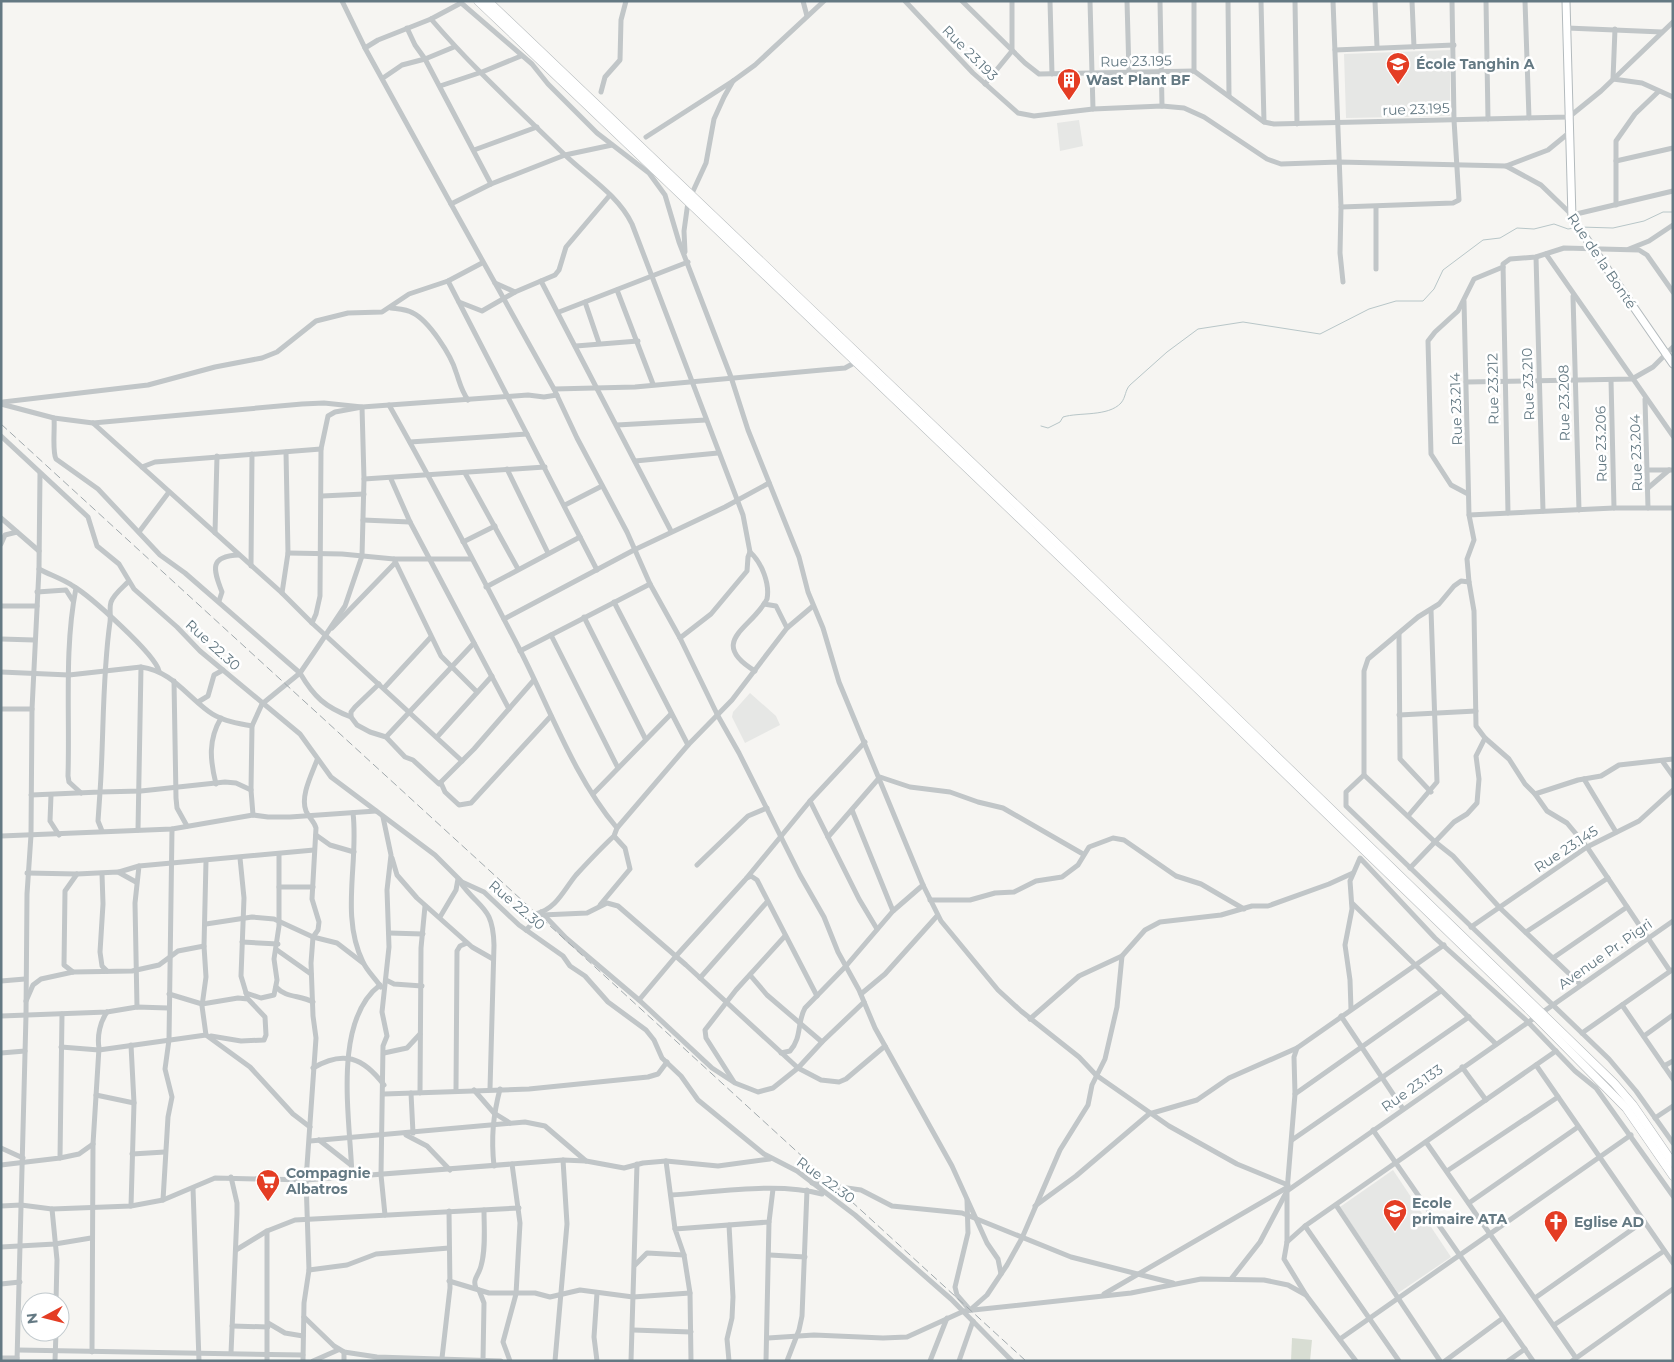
<svg xmlns="http://www.w3.org/2000/svg" width="1674" height="1362" viewBox="0 0 1674 1362" font-family="Montserrat,sans-serif">
<style>
.built{fill:#e6e7e5}
.green{fill:#d8ddd3}
.lines{fill:none;stroke-linecap:round;stroke-linejoin:round}
.stream{stroke:#b8c6c8;stroke-width:1}
.secondary-casing{stroke:#b3babd;stroke-width:9}
.primary-casing{stroke:#b4b9bc;stroke-width:9}
.street{stroke:#c1c6c8;stroke-width:5}
.secondary{stroke:#fff;stroke-width:7}
.primary{stroke:#fff;stroke-width:8}
.rail{stroke:#a1a9ad;stroke-width:1;stroke-dasharray:8 4;stroke-linecap:butt}
.labels{text-anchor:middle;dominant-baseline:central;stroke-width:5;stroke-linejoin:round;paint-order:stroke}
.street-label{font-size:14px;fill:#647983;stroke:#fff}
.poi-label{font-size:14px;font-weight:bold;fill:#647983;stroke:#fff;text-anchor:start}
</style>
<rect width="100%" height="100%" fill="#f6f5f2"/>
<g class="built">
<polygon points="1450,50 1450,116 1346,118 1344,54"/>
<polygon points="1079,120 1083,146 1060,151 1057,123"/>
<polygon points="750,693 776,716 780,725 745,743 732,717 733,712"/>
<polygon points="1393,1170 1451,1257 1398,1293 1340,1207"/>
</g>
<polygon class="green" points="1292,1338 1312,1340 1310,1361 1291,1361"/>
<g class="lines">
<g class="stream">
<polyline points="1580,227 1613,228 1644,221 1663,212 1673,212"/>
<path d="M1041,426L1048,428L1060,422L1063,417C1079,412 1108,417 1121,403C1126,397 1125,390 1130,385L1167,352L1198,329L1243,322L1320,334L1369,309L1396,301H1423L1434,289L1443,270L1483,240L1500,238L1517,228L1534,229L1554,224L1568,229L1574,228"/>
</g>
<g class="secondary-casing">
<polyline id="secondary" points="1566,1 1572,218 1673,364"/>
</g>
<g class="primary-casing">
<g id="primary">
<polyline points="478,1 1173,665 1535,1016 1626,1108 1673,1176"/>
<polyline points="488,1 1051,538 1614,1083 1633,1105 1673,1163"/>
</g>
</g>
<g class="street">
<polyline points="342,1 365,48"/>
<polyline points="459,1 532,64 548,84 597,133 649,173 665,195 679,242 731,377 748,430 799,557 808,592 823,628 839,682 923,885 941,921 998,990 1021,1011 1079,1057 1096,1075 1169,1126 1237,1164 1288,1185"/>
<polyline points="803,1 807,16"/>
<polyline points="905,1 973,73 1018,113 1034,116 1093,109 1162,106 1184,108 1204,117 1267,159 1281,164 1339,162 1506,166 1541,185 1572,215 1673,191"/>
<polyline points="962,1 1025,63 1039,74 1194,71 1264,122 1274,124 1569,117 1601,91 1673,22"/>
<polyline points="1050,1 1052,74"/>
<polyline points="1090,1 1093,109"/>
<polyline points="1127,1 1129,73"/>
<polyline points="1160,1 1162,106"/>
<polyline points="1194,1 1194,71"/>
<polyline points="1228,1 1229,96"/>
<polyline points="1261,1 1264,122"/>
<polyline points="1295,1 1297,124"/>
<polyline points="1333,1 1341,207 1340,253 1343,282"/>
<polyline points="1375,1 1377,47"/>
<polyline points="1412,1 1414,47"/>
<polyline points="1486,1 1488,119"/>
<polyline points="1525,1 1529,118"/>
<path d="M431,19C472,67 520,111 565,155C588,177 618,195 632,224L743,515L750,552L748,557L747,571L711,614L680,638"/>
<polyline points="407,28 415,45 425,59 491,184"/>
<polyline points="1567,28 1662,32"/>
<polyline points="1615,29 1613,79 1642,83 1673,97"/>
<polyline points="1335,50 1454,45"/>
<polyline points="383,78 402,65 425,59 454,47"/>
<polyline points="985,84 1012,51 1012,1"/>
<polyline points="440,86 482,72 521,56"/>
<polyline points="601,92 605,77 620,60 621,20 626,1"/>
<polyline points="646,137 733,81"/>
<polyline points="612,145 565,155 491,184 451,204 554,389 577,438 627,532 650,584 680,638 718,716 739,753 800,875 824,917 838,952 859,990 875,1028 952,1166 987,1243 998,1259 1001,1274"/>
<polyline points="474,150 537,127"/>
<polyline points="1616,161 1673,148"/>
<polyline points="1506,166 1548,150 1570,132"/>
<polyline points="451,204 365,48 378,40 431,19 461,3"/>
<polyline points="1616,205 1616,141 1635,114 1658,92"/>
<polyline points="1341,207 1453,203 1459,200 1454,120 1452,1"/>
<polyline points="1376,207 1376,269"/>
<polyline points="1629,249 1649,241 1673,225"/>
<polyline points="685,252 684,231 688,202 706,163 714,119 724,97 733,81 755,65 824,1"/>
<polyline points="1546,254 1673,436"/>
<polyline points="1536,257 1543,511"/>
<polyline points="448,281 597,570"/>
<polyline points="541,281 671,531"/>
<polyline points="495,283 515,292"/>
<polyline points="617,290 653,384"/>
<polyline points="1573,296 1579,510"/>
<polyline points="1464,301 1469,515 1474,540 1467,559 1469,582 1461,581 1454,586 1439,604 1418,617 1368,659 1364,671 1364,775 1346,792 1346,806 1609,1059 1636,1091 1673,1143"/>
<polyline points="459,302 482,311 515,292 555,275 559,270 566,247 610,195"/>
<polyline points="585,302 599,343"/>
<path d="M391,308C398,309 406,309 413,313C429,321 451,355 456,372C460,383 461,390 468,400"/>
<polyline points="559,312 688,262"/>
<polyline points="576,346 638,341"/>
<polyline points="1611,380 1614,508"/>
<polyline points="1466,382 1632,379 1653,367 1673,347"/>
<polyline points="554,389 635,387 822,370 845,368 856,362"/>
<polyline points="1645,399 1648,508"/>
<polyline points="3,402 148,385 215,367 262,358 277,352 316,321 348,313 382,312 409,294 448,281 482,263"/>
<polyline points="1,404 54,418 93,423 302,404 324,403 362,407 364,479 362,556 345,606 313,654 300,673 262,704 252,726 251,790 253,815"/>
<path d="M389,405C435,486 478,569 521,652C551,711 574,777 617,828"/>
<path d="M54,418C55,430 52,451 56,459L98,489L160,555L185,573L300,673C314,697 325,707 351,717"/>
<polyline points="93,423 282,593 312,623 462,761"/>
<polyline points="617,425 706,420"/>
<polyline points="1,436 88,517 97,546 119,564 134,589 177,627 200,651 300,734 331,777 435,855 462,882 484,892 519,925 563,956 570,966 585,976 608,1002 646,1030 654,1040 662,1058 681,1076 698,1100 764,1154 797,1171 855,1215 951,1299 1012,1361"/>
<polyline points="410,442 527,434"/>
<polyline points="635,461 718,453"/>
<polyline points="142,467 155,462 321,449"/>
<polyline points="507,469 548,553"/>
<polyline points="1648,470 1673,470"/>
<polyline points="465,473 518,569"/>
<polyline points="364,479 545,467"/>
<polyline points="391,479 410,522 509,709"/>
<polyline points="1648,488 1669,470"/>
<polyline points="1468,494 1451,485 1431,454 1428,341 1435,332 1458,311 1474,279 1503,267"/>
<polyline points="322,496 364,494"/>
<polyline points="565,505 602,486"/>
<polyline points="1508,513 1503,264 1510,259 1536,257 1564,248 1639,250 1647,255 1673,292"/>
<polyline points="1469,515 1614,508 1673,508"/>
<polyline points="1,518 39,551"/>
<polyline points="363,520 410,522"/>
<polyline points="139,532 169,492"/>
<polyline points="215,533 217,456"/>
<polyline points="463,542 495,526"/>
<polyline points="1,544 5,535 17,532"/>
<path d="M750,552C762,563 770,584 767,599C753,628 706,641 755,671"/>
<polyline points="288,553 342,554 394,559 471,559"/>
<polyline points="394,559 441,656 477,692"/>
<polyline points="251,566 252,454"/>
<path d="M39,569C50,575 63,579 73,586C90,596 155,654 159,671"/>
<polyline points="486,587 580,537"/>
<path d="M76,588C64,649 70,714 68,776L69,782L81,793"/>
<polyline points="37,592 66,590 73,601"/>
<polyline points="282,593 288,553 286,452"/>
<path d="M219,601L222,592C213,569 209,556 239,555"/>
<polyline points="614,602 688,745"/>
<polyline points="764,604 776,606 787,628"/>
<polyline points="1,606 37,606"/>
<polyline points="584,617 645,738"/>
<polyline points="504,619 634,550 725,507 769,483"/>
<polyline points="312,623 316,614 320,596 321,449 328,416 335,412 362,407 528,395 544,397 557,395"/>
<polyline points="332,628 394,564"/>
<polyline points="1399,634 1400,759 1431,792"/>
<polyline points="551,635 618,768"/>
<polyline points="1,639 34,640"/>
<polyline points="520,651 650,584"/>
<path d="M1,672L69,675L141,667C171,671 185,694 208,711C221,721 237,723 252,726"/>
<polyline points="174,681 176,798 177,808 187,826"/>
<polyline points="379,684 355,707 351,712 351,717 357,725 370,732 386,737 405,757 413,760 439,784 474,749 534,680"/>
<polyline points="384,688 431,637"/>
<polyline points="198,702 208,696 214,675 223,670"/>
<polyline points="1,709 32,709"/>
<polyline points="1399,715 1476,711"/>
<polyline points="386,737 474,643"/>
<polyline points="437,737 492,676"/>
<polyline points="1485,738 1509,759 1525,784 1535,794"/>
<polyline points="1663,762 1673,776"/>
<polyline points="1364,775 1434,841 1453,856 1500,908 1580,984"/>
<polyline points="1584,779 1616,832"/>
<polyline points="441,783 445,792 459,805 471,803 551,716"/>
<path d="M216,784C210,760 208,740 221,718"/>
<polyline points="593,794 671,714"/>
<path d="M31,795L100,792C104,735 102,678 110,622C111,615 109,608 111,602C114,594 122,588 128,582"/>
<polyline points="51,795 50,821 59,835"/>
<polyline points="810,801 859,899 877,929"/>
<polyline points="852,810 893,911"/>
<path d="M353,813C359,861 340,916 363,962C367,971 375,978 381,987"/>
<polyline points="1408,816 1437,782 1431,610"/>
<polyline points="383,817 391,855 387,890 389,947 382,1012 387,1036 383,1046 381,1175 385,1215"/>
<polyline points="138,830 141,667"/>
<polyline points="102,831 98,821 100,792 141,791 225,782 236,783 251,790"/>
<polyline points="316,835 330,845 354,852"/>
<polyline points="1,836 172,829 253,815 268,817 290,817 376,811"/>
<polyline points="828,837 880,777 910,787 950,792 978,802 1003,808 1083,854"/>
<polyline points="240,858 244,898 241,976 247,996"/>
<polyline points="392,858 397,875 417,898 472,947 493,959"/>
<polyline points="206,861 204,946 206,977 202,1006 206,1035"/>
<polyline points="697,865 748,816 767,808"/>
<polyline points="1410,868 1454,822 1467,814 1477,803 1479,779 1476,756 1485,738 1476,726 1474,611 1469,582"/>
<polyline points="119,872 139,866"/>
<polyline points="27,873 77,874 118,872 136,882"/>
<polyline points="102,874 103,904 100,952 102,966 107,971"/>
<polyline points="747,878 751,876 757,880 817,996"/>
<path d="M460,882C480,910 493,906 494,945L490,1089"/>
<polyline points="279,887 313,887"/>
<polyline points="930,900 970,900 995,893 1014,892 1036,881 1062,877 1078,865 1089,847 1113,838 1124,840 1176,876 1201,884 1244,909"/>
<polyline points="1352,903 1496,1044"/>
<polyline points="600,905 630,869 625,848 614,836"/>
<polyline points="541,912 566,938 639,1000 712,1068 735,1083 758,1092 773,1088 798,1068 822,1042 864,1002"/>
<polyline points="542,915 587,913 607,903 618,906 686,965 798,1068 821,1080 839,1082 846,1079 885,1046"/>
<polyline points="440,917 456,890 458,879"/>
<polyline points="206,924 252,917 274,919 313,937 337,943 363,963"/>
<polyline points="1471,927 1587,847 1639,821 1673,790"/>
<path d="M526,930L534,922L536,914C557,908 563,891 576,875C588,862 601,848 614,836L617,828L688,745L732,700L787,628L813,606"/>
<polyline points="1526,932 1608,878"/>
<polyline points="389,933 423,934"/>
<polyline points="242,942 278,944"/>
<polyline points="277,950 311,974"/>
<polyline points="1553,958 1627,907"/>
<polyline points="1670,971 1587,847 1567,823 1547,811 1535,794 1578,780 1601,776 1619,765 1673,759"/>
<polyline points="73,972 64,965 65,891 77,874"/>
<polyline points="750,975 767,995 822,1042"/>
<polyline points="700,978 767,902"/>
<polyline points="386,980 394,984 422,986"/>
<polyline points="1,981 25,979"/>
<path d="M276,987C286,998 300,995 313,1002"/>
<polyline points="246,993 261,998 274,995 277,980 274,959 279,926 279,855"/>
<polyline points="169,994 202,1004 238,998 248,999 265,1017 266,1035 264,1040 241,1041 211,1036"/>
<polyline points="861,994 885,974 937,916"/>
<polyline points="639,1000 676,956 745,880 810,801 865,742"/>
<polyline points="26,1001 33,985 41,979 73,972 132,971 159,965 178,951 204,946"/>
<polyline points="1622,1005 1673,1079"/>
<polyline points="137,1007 135,903 139,866 314,850"/>
<polyline points="1351,1009 1350,980 1345,945 1352,909 1350,881 1360,858 1435,938 1527,1021 1575,1071 1596,1088 1673,1196"/>
<polyline points="1,1016 107,1012 137,1007 168,1008"/>
<polyline points="1341,1016 1403,1109"/>
<polyline points="1030,1019 1079,976 1122,956 1145,930 1160,922 1221,915 1252,906 1268,906 1329,884 1353,873"/>
<polyline points="1582,1033 1672,970"/>
<polyline points="1644,1036 1673,1015"/>
<polyline points="131,1045 134,1103 131,1206"/>
<polyline points="61,1047 99,1050 206,1035 250,1067 293,1114 310,1127"/>
<polyline points="1297,1048 1294,1057 1295,1094 1287,1191 1287,1242 1284,1259 1306,1295 1356,1361"/>
<polyline points="1,1053 25,1051"/>
<polyline points="384,1053 407,1048 420,1034"/>
<path d="M781,1053L790,1051C802,1038 797,1022 805,1008L846,966L893,911L923,885"/>
<polyline points="1536,1065 1673,1263"/>
<polyline points="1664,1066 1673,1061"/>
<polyline points="1462,1067 1486,1100"/>
<path d="M313,1068C343,1050 363,1057 384,1085"/>
<polyline points="734,1082 706,1038 705,1030 736,990 785,936"/>
<polyline points="456,1090 457,951 460,946 467,943"/>
<polyline points="474,1090 494,1113 510,1123"/>
<polyline points="411,1093 413,1133"/>
<polyline points="420,1093 421,948 425,906"/>
<polyline points="384,1094 529,1089 648,1077 658,1074 667,1062"/>
<polyline points="1295,1094 1441,991"/>
<polyline points="96,1095 134,1103"/>
<polyline points="1655,1118 1673,1106"/>
<polyline points="1373,1130 1533,1361"/>
<polyline points="406,1135 427,1146 450,1170"/>
<polyline points="319,1140 351,1165"/>
<polyline points="1292,1140 1469,1017"/>
<polyline points="310,1141 525,1122 545,1126 586,1161"/>
<polyline points="1426,1142 1576,1358"/>
<polyline points="1,1148 23,1158"/>
<polyline points="132,1154 165,1152"/>
<polyline points="60,1158 79,1154 93,1144"/>
<polyline points="666,1161 675,1229"/>
<polyline points="1,1165 60,1158 62,1014"/>
<path d="M494,1166C491,1138 493,1116 500,1089"/>
<polyline points="1447,1171 1558,1097"/>
<path d="M352,1178C351,1124 331,1022 380,985"/>
<polyline points="812,1183 861,1190 892,1206 962,1213 1071,1257 1173,1283"/>
<polyline points="193,1188 199,1361"/>
<path d="M671,1195C717,1192 778,1182 822,1194"/>
<polyline points="163,1200 168,1117 172,1097 165,1069 169,1040 172,829"/>
<polyline points="967,1200 968,1233 955,1287 957,1295 970,1310 987,1295 1007,1265 1022,1238 1060,1150 1088,1105 1092,1085 1105,1059 1117,1007 1122,956"/>
<polyline points="1469,1203 1578,1127"/>
<polyline points="1336,1205 1440,1361"/>
<polyline points="1,1206 21,1205 52,1209 131,1206 163,1200 215,1178 306,1180 563,1160 586,1161 624,1168 643,1163 666,1161 718,1166 770,1159"/>
<polyline points="1035,1206 1076,1176 1149,1114 1197,1100 1229,1078 1297,1048 1444,945"/>
<polyline points="52,1209 57,1260 56,1302"/>
<polyline points="729,1225 733,1297 732,1318 727,1339 729,1361"/>
<polyline points="1305,1226 1399,1361"/>
<polyline points="1287,1242 1305,1226 1556,1051"/>
<polyline points="1,1247 55,1244 91,1238"/>
<polyline points="236,1250 267,1231 295,1220 519,1208"/>
<polyline points="770,1255 805,1257"/>
<polyline points="635,1265 647,1253 684,1255"/>
<polyline points="309,1270 347,1265 376,1254 449,1248"/>
<polyline points="1231,1279 1260,1242 1287,1191 1673,921"/>
<polyline points="449,1281 489,1293 535,1293 550,1297 580,1290 633,1297 690,1293"/>
<polyline points="1,1284 20,1282"/>
<path d="M476,1288C472,1279 479,1275 481,1266C486,1249 484,1228 484,1210"/>
<polyline points="479,1290 484,1303 483,1360"/>
<polyline points="1104,1294 1288,1187"/>
<polyline points="1535,1298 1644,1221"/>
<polyline points="304,1317 334,1346 344,1352 377,1357 501,1361"/>
<polyline points="268,1323 285,1333 303,1336"/>
<polyline points="1554,1325 1664,1251"/>
<polyline points="232,1326 268,1327"/>
<polyline points="633,1330 691,1332"/>
<polyline points="768,1338 814,1335 883,1338 907,1337 964,1311 1131,1293 1201,1279 1264,1280 1288,1285 1306,1295"/>
<polyline points="1340,1339 1631,1135"/>
<polyline points="18,1350 303,1355"/>
<path d="M92,1352L93,1144L99,1048C97,1036 100,1022 107,1012"/>
<polyline points="344,1352 344,1361"/>
<polyline points="231,1353 237,1214 237,1203 231,1177"/>
<polyline points="1,1358 17,1358"/>
<polyline points="442,1358 450,1288 449,1211"/>
<polyline points="17,1361 26,1015 27,894 31,835 32,709 39,569 40,473"/>
<polyline points="55,1361 56,1332"/>
<polyline points="267,1361 267,1231"/>
<path d="M303,1361L304,1303L309,1270L306,1180L316,1038L313,1016L311,963L313,937L318,930L319,922L312,899L316,828C314,821 309,818 306,811C300,796 312,774 317,760"/>
<polyline points="313,1361 338,1350"/>
<polyline points="510,1361 503,1342 516,1294 520,1223 512,1164"/>
<polyline points="555,1361 567,1224 563,1160"/>
<polyline points="597,1361 594,1337 597,1293"/>
<polyline points="631,1361 637,1164"/>
<polyline points="691,1361 690,1293 684,1255 675,1229 769,1222 773,1189"/>
<polyline points="766,1361 769,1222"/>
<polyline points="787,1361 799,1330 802,1316 807,1190"/>
<polyline points="930,1361 947,1318"/>
<polyline points="959,1361 973,1321"/>
<polyline points="1445,1361 1503,1318"/>
<polyline points="1508,1361 1525,1349"/>
<polyline points="1572,1361 1673,1289"/>
</g>
<use href="#secondary" class="secondary"/>
<use href="#primary" class="primary"/>
<polyline class="rail" points="1,424 1026,1361"/>
</g>
<defs>
<g id="school-pin" transform="scale(1.25)"><path d="M0 17L-7.5 6A9.5 9.5 0 1 1 7.5 6Z" fill="#e43d24" stroke="#fff"/><path d="M0-5L7-2L0 1L-7-2ZM-4 1L0 2.5L4 1V4Q0 6-4 4Z" fill="#fff"/></g>
<g id="building-pin" transform="scale(1.25)"><path d="M0 17L-7.5 6A9.5 9.5 0 1 1 7.5 6Z" fill="#e43d24" stroke="#fff"/><path d="M-4-6H4V6H1V3H-1V6H-4ZM-2.5-4.3h1.7v1.8h-1.7ZM.8-4.3h1.7v1.8H.8ZM-2.5-1h1.7V.8h-1.7ZM.8-1h1.7V.8H.8Z" fill="#fff"/></g>
<g id="supermarket-pin" transform="scale(1.25)"><path d="M0 17L-7.5 6A9.5 9.5 0 1 1 7.5 6Z" fill="#e43d24" stroke="#fff"/><path d="M-6-5.5h2.5l.6 2H6L4.5 2H-2.5L-4.4-4H-6ZM-1.5 3.2a1.3 1.3 0 1 0 .1 0ZM3 3.2a1.3 1.3 0 1 0 .1 0Z" fill="#fff"/></g>
<g id="church-pin" transform="scale(1.25)"><path d="M0 17L-7.5 6A9.5 9.5 0 1 1 7.5 6Z" fill="#e43d24" stroke="#fff"/><path d="M-1.2-6h2.4v3.5h3.3v2.4h-3.3V6h-2.4V-.1h-3.3v-2.4h3.3Z" fill="#fff"/></g>
</defs>
<g fill-rule="evenodd">
<use href="#school-pin" x="1398" y="64"/>
<use href="#building-pin" x="1069" y="80"/>
<use href="#supermarket-pin" x="268" y="1181"/>
<use href="#school-pin" x="1395" y="1211"/>
<use href="#church-pin" x="1556" y="1222"/>
</g>
<g class="labels">
<g class="street-label">
<text transform="translate(970 53) rotate(45)">Rue 23.193</text>
<text transform="translate(1136 61) rotate(-1)">Rue 23.195</text>
<text transform="translate(1416 109) rotate(-2)">rue 23.195</text>
<text transform="translate(1602 261) rotate(56)">Rue de la Bonté</text>
<text transform="translate(1528 384) rotate(-92)">Rue 23.210</text>
<text transform="translate(1493 389) rotate(-91)">Rue 23.212</text>
<text transform="translate(1564 403) rotate(-91)">Rue 23.208</text>
<text transform="translate(1456 409) rotate(-92)">Rue 23.214</text>
<text transform="translate(1601 444) rotate(-91)">Rue 23.206</text>
<text transform="translate(1636 453) rotate(-92)">Rue 23.204</text>
<text transform="translate(213 645) rotate(42)">Rue 22.30</text>
<text transform="translate(1566 849) rotate(-33)">Rue 23.145</text>
<text transform="translate(517 905) rotate(40)">Rue 22.30</text>
<text transform="translate(1605 954) rotate(-35)">Avenue Pr. Pigri</text>
<text transform="translate(1412 1088) rotate(-35)">Rue 23.133</text>
<text transform="translate(826 1180) rotate(36)">Rue 22.30</text>
</g>
<g class="poi-label">
<text x="1416" y="64">École Tanghin A</text>
<text x="1086" y="80">Wast Plant BF</text>
<text x="286" y="1173">Compagnie<tspan x="286" dy="16">Albatros</tspan></text>
<text x="1412" y="1203">Ecole<tspan x="1412" dy="16">primaire ATA</tspan></text>
<text x="1574" y="1222">Eglise AD</text>
</g>
</g>
<rect width="1674" height="1362" fill="none" stroke="#647983" stroke-width="5"/>
<g transform="translate(45 1317) rotate(263)"><circle r="24" fill="#ffffff" stroke="#c1c9cd"/>
<path d="M0-4L9 19L0 12L-9 19Z" fill="#e43d24"/>
<text y="-8" font-size="14" font-weight="bold" text-anchor="middle" fill="#647983">N</text>
</g>
</svg>
